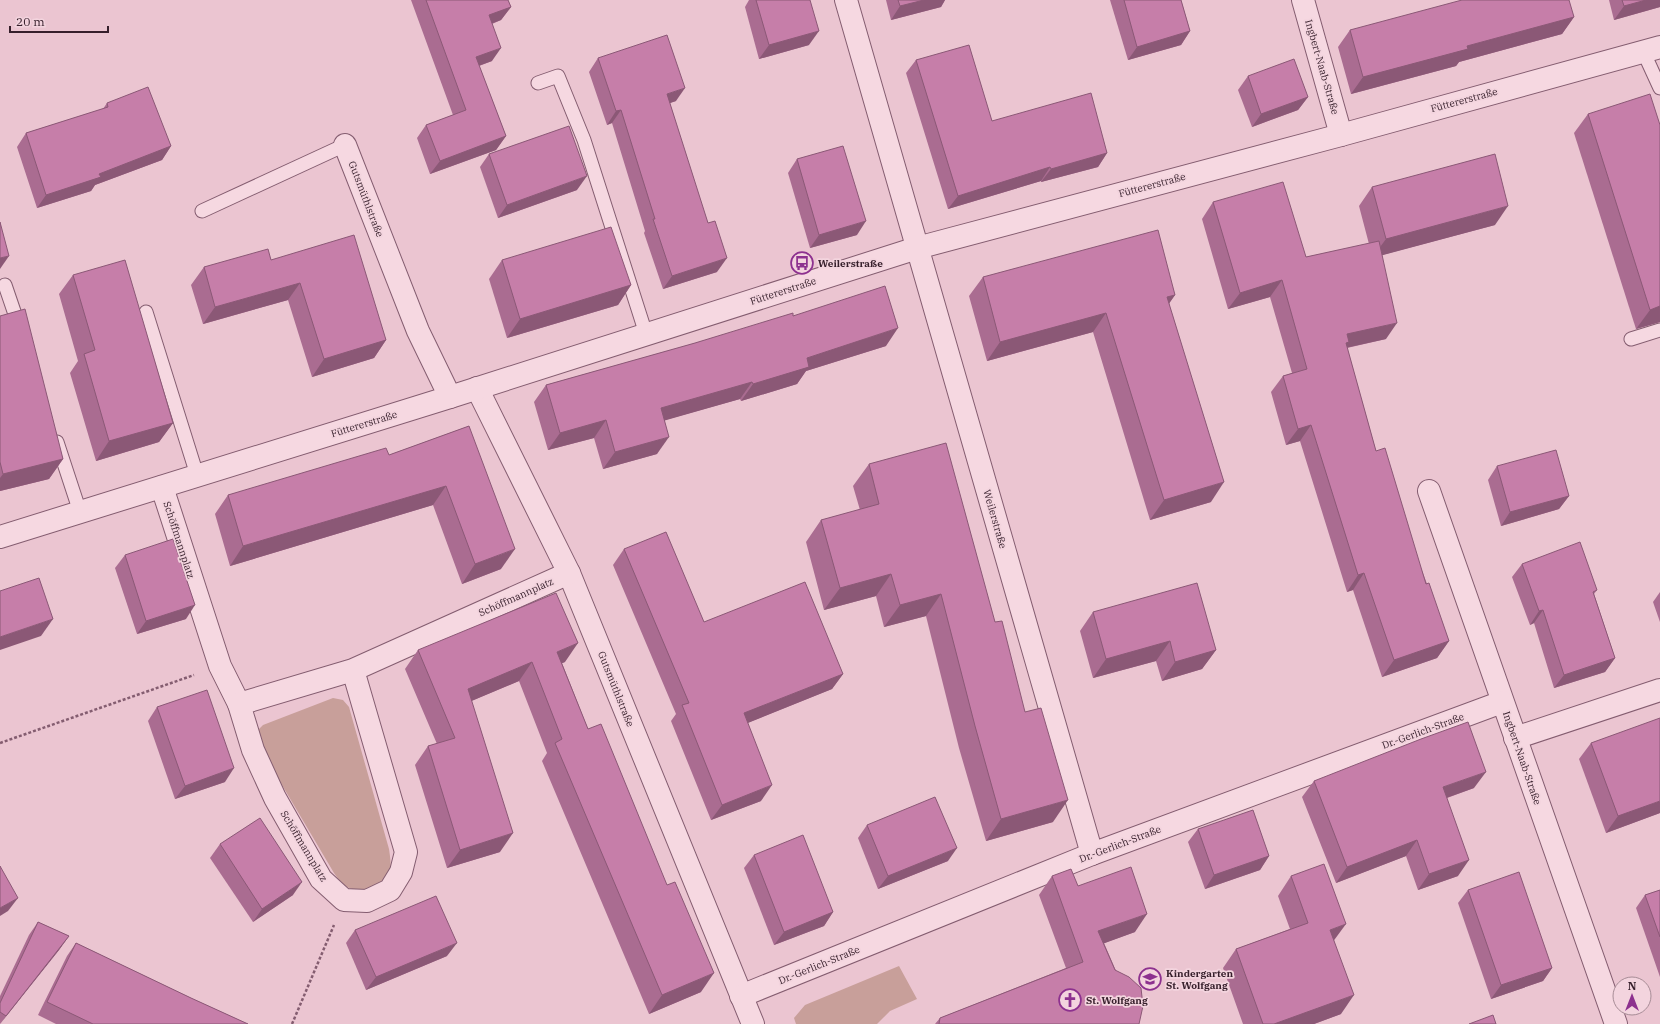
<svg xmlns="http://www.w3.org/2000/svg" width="1660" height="1024" viewBox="0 0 1660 1024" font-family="'IBM Plex Serif',serif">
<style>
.green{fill:#c89f9a}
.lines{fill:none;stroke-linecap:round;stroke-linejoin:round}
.service-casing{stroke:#845d70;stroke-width:15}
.minor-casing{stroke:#845d70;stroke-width:24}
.tertiary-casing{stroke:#845d70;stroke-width:24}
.path{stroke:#845d70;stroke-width:2.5;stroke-dasharray:3 2;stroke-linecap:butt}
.service{stroke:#f6d8e1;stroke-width:13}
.minor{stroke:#f6d8e1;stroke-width:22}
.tertiary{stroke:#f6d8e1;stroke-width:22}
.wall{fill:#aa6c91}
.shaded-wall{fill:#8b5876}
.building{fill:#c67ea9;stroke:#8b5876}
.labels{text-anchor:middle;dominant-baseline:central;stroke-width:3.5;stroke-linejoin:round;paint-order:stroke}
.street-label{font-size:10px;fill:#361f2b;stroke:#f3d4de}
.poi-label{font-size:10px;font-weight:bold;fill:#361f2b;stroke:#f3d4de;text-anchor:start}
</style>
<rect width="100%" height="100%" fill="#ebc5d1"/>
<g class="green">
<path d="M333,698L343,700L349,707L389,849C390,856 392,867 389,874C381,889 357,895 344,885C340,882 337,877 334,873L256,741L257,731L263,725Z"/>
<polygon points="899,966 917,999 890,1011 877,1024 796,1024 794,1018 805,1005"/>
</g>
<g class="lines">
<g class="service-casing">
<g id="service">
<polyline points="1643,51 1660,88"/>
<polyline points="538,83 558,76 584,140 646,334"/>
<polyline points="202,211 345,145"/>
<polyline points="5,285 20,329"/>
<polyline points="146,312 197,475"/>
<polyline points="1631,339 1660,330"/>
<polyline points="57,442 80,512"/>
</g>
</g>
<g class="minor-casing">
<g id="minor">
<polyline points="846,0 1092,854"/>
<polyline points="1303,0 1341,135"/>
<polyline points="345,145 418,331 450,397"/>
<polyline points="477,388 569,573 753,1024"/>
<polyline points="162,487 220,666 239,704"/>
<polyline points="1429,491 1616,1024"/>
<polyline points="353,670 406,852 401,872 390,890 367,901 344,900 321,879 275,798 253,750 239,704 353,670 569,573"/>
<polyline points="1515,738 1660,690"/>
<polyline points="741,996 1092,854 1502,702"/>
</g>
</g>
<g class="tertiary-casing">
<polyline id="tertiary" points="0,537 450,397 917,248 1341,135 1660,47"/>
</g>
<g class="path">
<polyline points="0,743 194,675"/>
<polyline points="292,1024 334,925"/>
</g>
<use href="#service" class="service"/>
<use href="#minor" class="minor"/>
<use href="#tertiary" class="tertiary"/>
</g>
<g class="wall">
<polygon points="411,0 508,0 511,7 501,20 492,24 492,61 479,66 506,136 496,150 430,174 417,138 426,125 453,115"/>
<polygon points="749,0 810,0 809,45 759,59 745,7"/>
<polygon points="886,0 945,0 941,7 891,20"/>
<polygon points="1110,0 1181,0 1190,31 1181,45 1128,60"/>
<polygon points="1609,0 1660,0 1660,7 1614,20"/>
<polygon points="1574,17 1562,34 1459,62 1456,66 1351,94 1338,47 1350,30"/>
<polygon points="598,58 676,101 670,103 717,272 663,289 644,233 645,231 612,123 607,125 589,72"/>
<polygon points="916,60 992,121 1107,153 1098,167 1041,182 1041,181 948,209 906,73"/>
<polygon points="1248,76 1308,97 1298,110 1252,127 1238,90"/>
<polygon points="107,103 171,146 162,160 95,185 91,191 37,208 17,147 26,133 103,109"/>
<polygon points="1588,114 1660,125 1660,322 1636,329 1574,133"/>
<polygon points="489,154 577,190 498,218 480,167"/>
<polygon points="797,159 857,235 810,248 788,173"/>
<polygon points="1372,187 1495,225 1382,255 1386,339 1347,348 1376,451 1449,641 1437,658 1382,677 1353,590 1347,592 1300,441 1286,445 1271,392 1283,376 1292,373 1270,297 1228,309 1202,219 1213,202 1306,257 1369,244 1359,206"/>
<polygon points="271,260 386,340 374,358 312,377 288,300 203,324 191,285 204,267"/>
<polygon points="502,260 631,285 618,305 507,338 489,279"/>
<polygon points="73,275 173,423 159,442 96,461 70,373 78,361 59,294"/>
<polygon points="983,277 1175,295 1169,303 1211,502 1150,520 1093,332 987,361 969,296"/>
<polygon points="0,316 63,459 49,479 0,491"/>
<polygon points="793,316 886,346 806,371 797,384 741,401 740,399 665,420 657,454 603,469 594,438 548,450 534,402 546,385"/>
<polygon points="469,426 501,569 462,584 433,505 230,566 215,514 228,495 389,455"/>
<polygon points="869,464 995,622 1053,822 986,841 959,748 926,616 884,627 876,596 824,610 806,542 821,520 860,510 853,486"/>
<polygon points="1497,466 1569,496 1559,509 1501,526 1488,480"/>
<polygon points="624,549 704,622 843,674 832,689 747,723 761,801 711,820 671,721 676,714 613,565"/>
<polygon points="125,555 186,619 137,634 115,568"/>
<polygon points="1522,564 1597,590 1594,594 1615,658 1605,672 1554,688 1534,623 1530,625 1512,577"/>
<polygon points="1660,592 1660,622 1653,602"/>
<polygon points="1093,612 1216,650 1202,669 1162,681 1156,661 1093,678 1080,631"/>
<polygon points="418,650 565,662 562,663 588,729 701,992 649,1014 542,761 547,753 519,681 471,701 500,852 447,868 415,765 428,746 437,744 405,669"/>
<polygon points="157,707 225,782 175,799 148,721"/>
<polygon points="1591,743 1660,813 1606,833 1579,759"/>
<polygon points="1314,781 1474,788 1447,798 1458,876 1418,890 1406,856 1336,883 1302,797"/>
<polygon points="867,825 948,861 878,889 858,838"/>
<polygon points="1198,829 1269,856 1260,870 1205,889 1188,842"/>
<polygon points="220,844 293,895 253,922 210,858"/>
<polygon points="754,855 833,912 824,926 774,945 744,868"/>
<polygon points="1052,876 1078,886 1135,932 1104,943 1139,1024 935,1024 940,1018 1066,968 1039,895"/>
<polygon points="1291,876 1334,940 1341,1014 1314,1024 1243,1024 1223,968 1236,949 1290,929 1278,896"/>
<polygon points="1468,890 1552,968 1543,981 1491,999 1458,903"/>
<polygon points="1660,890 1660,977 1636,908 1645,895"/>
<polygon points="38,922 69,936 59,950 0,1024 0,996 29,935"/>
<polygon points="355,930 447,956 366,990 346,943"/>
<polygon points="76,943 191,998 248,1024 56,1024 38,1015 67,956"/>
</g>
<g class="shaded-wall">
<polygon points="924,0 945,0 941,7 891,20 900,6"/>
<polygon points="1646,0 1660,0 1660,7 1614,20 1624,6"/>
<polygon points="511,7 501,20 480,28 489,15"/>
<polygon points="1574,17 1562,34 1459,62 1456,66 1351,94 1363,77 1467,46"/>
<polygon points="819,31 809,45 759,59 769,45"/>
<polygon points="1190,31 1181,45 1128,60 1137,47"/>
<polygon points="501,48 492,61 467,70 476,57"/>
<polygon points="685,88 676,101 658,107 667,94"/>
<polygon points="1308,97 1298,110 1252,127 1261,114"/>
<polygon points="621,110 612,123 607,125 616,111"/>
<polygon points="506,136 496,150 430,174 440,161"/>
<polygon points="171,146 162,160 95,185 91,191 37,208 46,195 99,174"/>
<polygon points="1107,153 1098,167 1041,182 1051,169"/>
<polygon points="1050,167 1041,181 948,209 958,196"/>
<polygon points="587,176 577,190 498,218 507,205"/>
<polygon points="1508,206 1495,225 1372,258 1386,239"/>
<polygon points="866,221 857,235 810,248 819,235"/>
<polygon points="9,256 0,269 0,258"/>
<polygon points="727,258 717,272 663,289 672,276"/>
<polygon points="1282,280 1270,297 1228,309 1240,293"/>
<polygon points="300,283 288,300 203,324 215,307"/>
<polygon points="631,285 618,305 507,338 520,319"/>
<polygon points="1175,295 1162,314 1167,297"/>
<polygon points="1660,306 1660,322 1636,329 1650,310"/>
<polygon points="1106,313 1093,332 987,361 1000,342"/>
<polygon points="1397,323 1386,339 1345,348 1347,334"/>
<polygon points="898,328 886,346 806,371 797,384 741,401 753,384 807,358"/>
<polygon points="386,340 374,358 312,377 324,359"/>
<polygon points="752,382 740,399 649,425 661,408"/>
<polygon points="606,420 594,438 548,450 560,433"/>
<polygon points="173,423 159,442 96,461 109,441"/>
<polygon points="1311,425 1300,441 1286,445 1298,429"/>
<polygon points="669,437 657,454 603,469 615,452"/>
<polygon points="63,459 49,479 0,491 0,478 3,474"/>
<polygon points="1224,482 1211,502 1150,520 1164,500"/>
<polygon points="446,486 433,505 230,566 243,546"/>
<polygon points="1569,496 1559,509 1501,526 1510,512"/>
<polygon points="515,549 501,569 462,584 475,564"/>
<polygon points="1364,573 1353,590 1347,592 1358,575"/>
<polygon points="891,574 876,596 824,610 840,588"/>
<polygon points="941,594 926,616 884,627 900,605"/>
<polygon points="195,605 186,619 137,634 146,621"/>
<polygon points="1543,610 1534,623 1530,625 1539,611"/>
<polygon points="53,619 41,636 0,650 0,637"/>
<polygon points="1170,641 1156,661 1093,678 1106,659"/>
<polygon points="1449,641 1437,658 1382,677 1394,660"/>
<polygon points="578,643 565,662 544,670 557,652"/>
<polygon points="1216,650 1202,669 1162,681 1175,662"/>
<polygon points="1615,658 1605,672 1554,688 1564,675"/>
<polygon points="532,662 519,681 455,708 468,689"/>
<polygon points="843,674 832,689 733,729 744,713"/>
<polygon points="234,768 225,782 175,799 185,786"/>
<polygon points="1486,772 1474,788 1432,803 1443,787"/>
<polygon points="772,785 761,801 711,820 722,805"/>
<polygon points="1068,800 1053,822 986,841 1001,819"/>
<polygon points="1660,801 1660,813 1606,833 1618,816"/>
<polygon points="513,833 500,852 447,868 460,850"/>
<polygon points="1417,840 1406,856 1336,883 1347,867"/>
<polygon points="957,848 948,861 878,889 888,876"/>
<polygon points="1269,856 1260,870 1205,889 1214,875"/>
<polygon points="1469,860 1458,876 1418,890 1429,874"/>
<polygon points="302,882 293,895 253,922 262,909"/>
<polygon points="18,898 8,911 0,916 0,908"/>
<polygon points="833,912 824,926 774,945 784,932"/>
<polygon points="1147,914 1135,932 1086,950 1098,931"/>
<polygon points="1346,924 1332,943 1330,930"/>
<polygon points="69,936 59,950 0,1024 6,1016"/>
<polygon points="457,943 447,956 366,990 376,977"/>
<polygon points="1552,968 1543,981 1491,999 1501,985"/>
<polygon points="714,973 701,992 649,1014 662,995"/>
<polygon points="1354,995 1341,1014 1314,1024 1274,1024"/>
</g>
<g class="building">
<polygon points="426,0 508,0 511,7 489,15 501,48 476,57 506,136 440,161 426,125 466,110"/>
<polygon points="756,0 810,0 819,31 769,45"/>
<polygon points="898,0 924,0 900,6"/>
<polygon points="1124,0 1181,0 1190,31 1137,47"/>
<polygon points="1462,0 1569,0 1574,17 1467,46 1468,49 1363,77 1350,30"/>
<polygon points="1622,0 1646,0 1624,6"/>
<polygon points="667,35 685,88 667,94 708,223 715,221 727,258 672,276 653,219 655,219 621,110 616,111 598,58"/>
<polygon points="969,45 992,121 1091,93 1107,153 1051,169 1050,167 958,196 916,60"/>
<polygon points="1294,59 1308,97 1261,114 1248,76"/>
<polygon points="148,87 171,146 99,174 101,177 46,195 26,133 108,107 107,103"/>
<polygon points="1650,94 1660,125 1660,306 1650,310 1588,114"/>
<polygon points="569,126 587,176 507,205 489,154"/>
<polygon points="843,146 866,221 819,235 797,159"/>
<polygon points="1495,154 1508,206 1386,239 1372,187"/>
<polygon points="1283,182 1306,257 1379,241 1397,323 1347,334 1349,342 1346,343 1376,451 1385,448 1426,584 1429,583 1449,641 1394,660 1364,573 1358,575 1311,425 1298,429 1283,376 1307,369 1282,280 1240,293 1213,202"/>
<polygon points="0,222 9,256 0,258"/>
<polygon points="611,227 631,285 520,319 502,260"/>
<polygon points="1158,230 1175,295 1167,297 1224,482 1164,500 1106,313 1000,342 983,277"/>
<polygon points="354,235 386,340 324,359 300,283 215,307 204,267 268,249 271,260"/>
<polygon points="125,260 173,423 109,441 84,354 95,350 73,275"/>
<polygon points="885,286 898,328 807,358 809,367 753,384 752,382 661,408 669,437 615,452 606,420 560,433 546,385 695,343 793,313 793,316"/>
<polygon points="25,309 63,459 3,474 0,462 0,316"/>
<polygon points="469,426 515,549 475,564 446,486 243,546 228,495 386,448 389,455"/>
<polygon points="946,443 995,622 1002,621 1025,712 1041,708 1068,800 1001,819 975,726 941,594 900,605 891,574 840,588 821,520 879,504 869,464"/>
<polygon points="1556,450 1569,496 1510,512 1497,466"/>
<polygon points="666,532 704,622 805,582 843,674 744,713 772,785 722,805 682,705 689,703 624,549"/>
<polygon points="173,539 195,605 146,621 125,555"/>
<polygon points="1580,542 1597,590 1593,592 1615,658 1564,675 1543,610 1539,611 1522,564"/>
<polygon points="39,578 53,619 0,637 0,591"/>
<polygon points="1197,583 1216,650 1175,662 1170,641 1106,659 1093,612"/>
<polygon points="556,593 578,643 557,652 588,729 601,724 667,885 675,882 714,973 662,995 555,743 562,739 532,662 468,689 513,833 460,850 428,746 455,738 418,650"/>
<polygon points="207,690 234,768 185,786 157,707"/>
<polygon points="1660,718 1660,801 1618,816 1591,743"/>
<polygon points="1468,722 1486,772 1443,787 1469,860 1429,874 1417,840 1347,867 1314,781 1421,739"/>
<polygon points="935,797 957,848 888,876 867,825"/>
<polygon points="1253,810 1269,856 1214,875 1198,829"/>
<polygon points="260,818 302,882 262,909 220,844"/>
<polygon points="803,835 833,912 784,932 754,855"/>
<polygon points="1324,864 1346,924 1330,930 1354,995 1274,1024 1263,1024 1236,949 1308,923 1291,876"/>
<polygon points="0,866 18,898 0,908"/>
<polygon points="1131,867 1147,914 1098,931 1115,970 1129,977 1141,988 1143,1006 1139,1024 939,1024 940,1018 1083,962 1052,876 1071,869 1078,886"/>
<polygon points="1519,872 1552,968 1501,985 1468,890"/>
<polygon points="1660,890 1660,937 1645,895"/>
<polygon points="436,896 457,943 376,977 355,930"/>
<polygon points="38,922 69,936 6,1016 0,1012 0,1003"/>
<polygon points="76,943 191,998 248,1024 93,1024 47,1002"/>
<polygon points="1493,1015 1496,1024 1469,1024"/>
</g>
<defs>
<g id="bus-ring" transform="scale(1.15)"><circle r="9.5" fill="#f3d4de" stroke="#8d318f" stroke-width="1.5"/><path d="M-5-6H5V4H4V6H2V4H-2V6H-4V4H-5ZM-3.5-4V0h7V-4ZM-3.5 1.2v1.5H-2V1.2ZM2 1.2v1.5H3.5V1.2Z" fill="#8d318f"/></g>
<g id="school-ring" transform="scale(1.15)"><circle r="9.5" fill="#f3d4de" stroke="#8d318f" stroke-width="1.5"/><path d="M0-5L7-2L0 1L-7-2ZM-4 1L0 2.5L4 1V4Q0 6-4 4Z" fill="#8d318f"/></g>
<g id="church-ring" transform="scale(1.15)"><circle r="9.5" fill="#f3d4de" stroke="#8d318f" stroke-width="1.5"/><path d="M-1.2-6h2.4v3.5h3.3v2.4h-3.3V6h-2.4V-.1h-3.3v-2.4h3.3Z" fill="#8d318f"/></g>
</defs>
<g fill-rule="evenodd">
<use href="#bus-ring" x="802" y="263"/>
<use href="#school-ring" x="1150" y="979"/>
<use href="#church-ring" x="1070" y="1000"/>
</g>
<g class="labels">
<g class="street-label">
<text transform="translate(1322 67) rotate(74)">Ingbert-Naab-Straße</text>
<text transform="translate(1464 100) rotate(-15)">Füttererstraße</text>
<text transform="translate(1152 185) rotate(-15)">Füttererstraße</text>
<text transform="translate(366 199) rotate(69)">Gutsmüthlstraße</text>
<text transform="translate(783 291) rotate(-18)">Füttererstraße</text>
<text transform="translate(364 424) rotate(-17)">Füttererstraße</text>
<text transform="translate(995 519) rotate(74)">Weilerstraße</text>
<text transform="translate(179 540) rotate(72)">Schöffmannplatz</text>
<text transform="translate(516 597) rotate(-24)">Schöffmannplatz</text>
<text transform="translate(616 689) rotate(68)">Gutsmüthlstraße</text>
<text transform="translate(1423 731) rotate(-20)">Dr.-Gerlich-Straße</text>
<text transform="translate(1522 758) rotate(71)">Ingbert-Naab-Straße</text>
<text transform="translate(1120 844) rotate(-21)">Dr.-Gerlich-Straße</text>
<text transform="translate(304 846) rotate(59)">Schöffmannplatz</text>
<text transform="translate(819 965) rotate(-22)">Dr.-Gerlich-Straße</text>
</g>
<g class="poi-label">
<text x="818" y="263">Weilerstraße</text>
<text x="1166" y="973">Kindergarten<tspan x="1166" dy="12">St. Wolfgang</tspan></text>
<text x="1086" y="1000">St. Wolfgang</text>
</g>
</g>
<g transform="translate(1632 996)"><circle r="19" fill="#f3d4de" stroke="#a78c96"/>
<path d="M0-3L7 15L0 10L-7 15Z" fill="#8d318f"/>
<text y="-6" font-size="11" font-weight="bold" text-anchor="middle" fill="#361f2b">N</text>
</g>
<path d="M10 26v6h98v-6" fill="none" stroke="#361f2b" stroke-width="2"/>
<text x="16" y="26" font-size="12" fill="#361f2b" stroke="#f3d4de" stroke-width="3" paint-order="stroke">20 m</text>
</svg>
